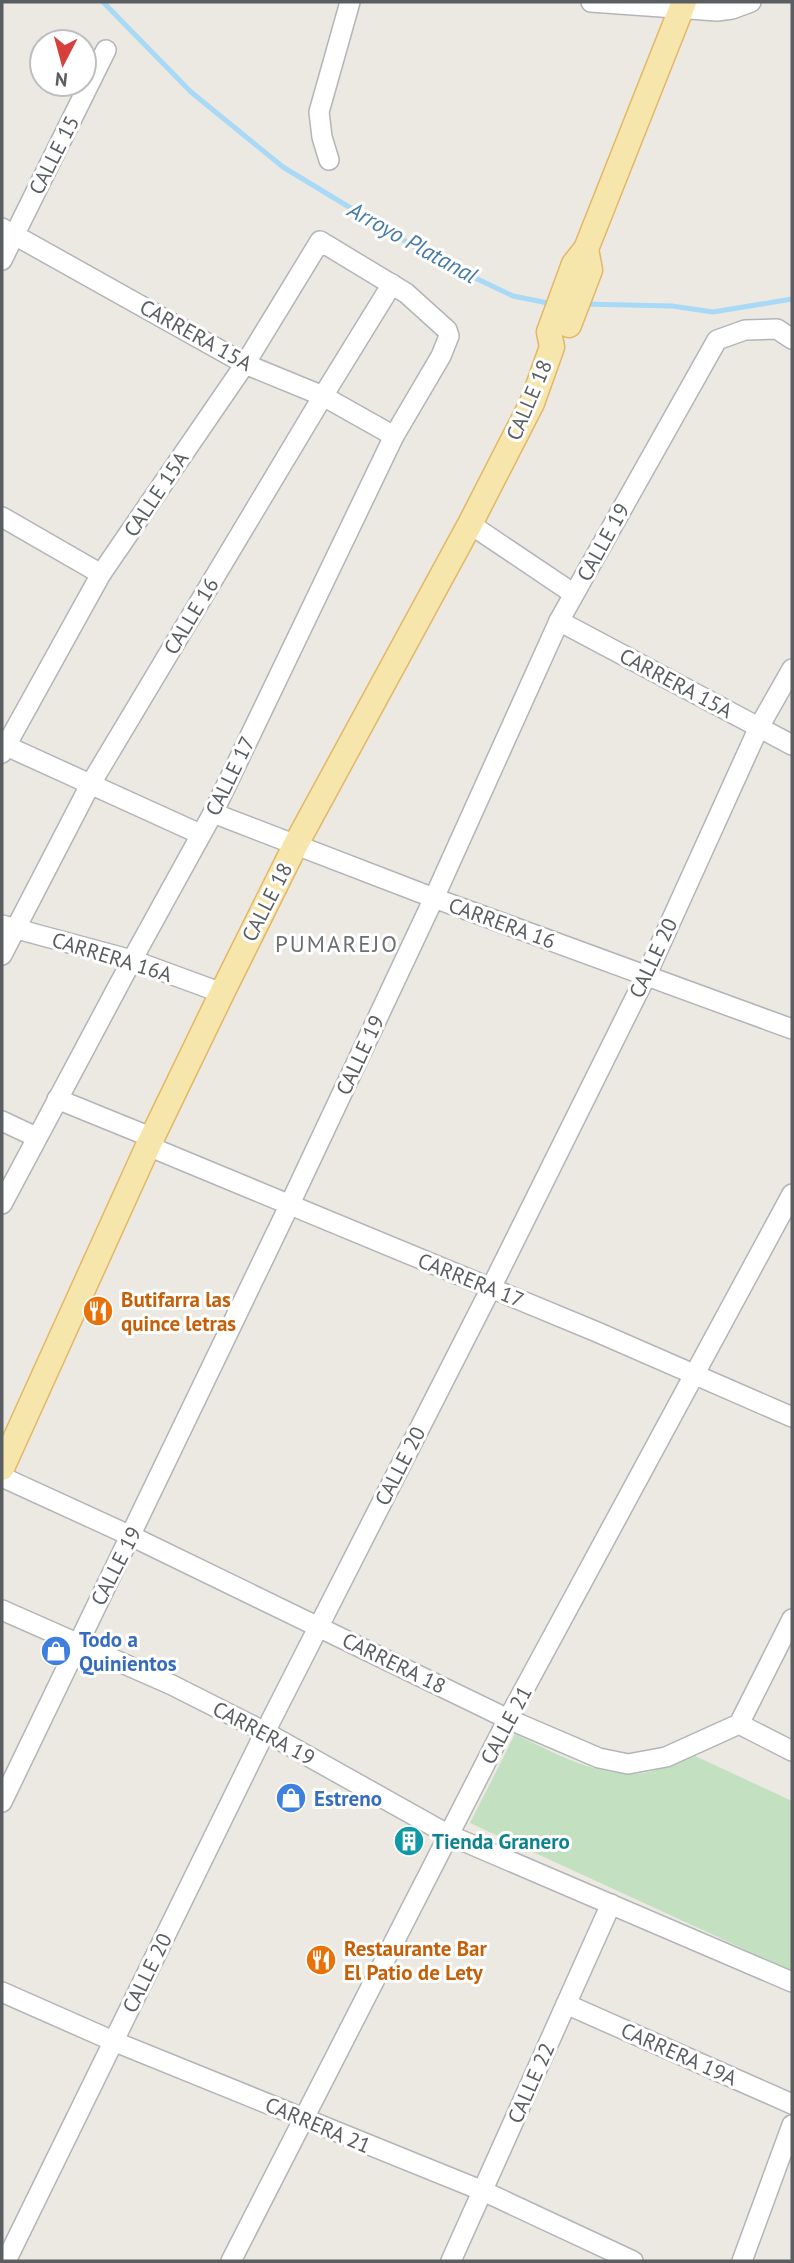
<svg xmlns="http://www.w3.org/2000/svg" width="794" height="2263" viewBox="0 0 794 2263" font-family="'PT Sans',sans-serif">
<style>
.green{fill:#c3e1c1}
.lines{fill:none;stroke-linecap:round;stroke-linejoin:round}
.stream{stroke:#a8d9f6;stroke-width:5}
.minor-casing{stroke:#b2b5b8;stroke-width:22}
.major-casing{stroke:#e3b764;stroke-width:27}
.minor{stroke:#fff;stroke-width:19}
.major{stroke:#f6e6ac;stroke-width:24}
.labels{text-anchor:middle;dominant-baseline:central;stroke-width:6;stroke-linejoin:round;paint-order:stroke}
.street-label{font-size:21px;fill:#5a5e61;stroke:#fff}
.food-label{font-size:21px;font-weight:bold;fill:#c56008;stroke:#fff;text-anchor:start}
.shop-label{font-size:21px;font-weight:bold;fill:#366cbe;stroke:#fff;text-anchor:start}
.culture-label{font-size:21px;font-weight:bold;fill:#0d838f;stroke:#fff;text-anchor:start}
.water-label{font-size:23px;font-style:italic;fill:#477ba6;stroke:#fff}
.neighbourhood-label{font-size:23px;letter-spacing:2px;fill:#6b7073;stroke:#fff}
</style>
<rect width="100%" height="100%" fill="#ece9e2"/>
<path class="green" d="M515,1734C555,1753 610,1785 656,1770C668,1766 680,1759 691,1754L792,1801V1971L470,1823Z"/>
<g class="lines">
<g class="stream">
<polyline points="103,2 191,92 283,167 433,258 513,296 553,304"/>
<polyline points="583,304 672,306 713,312 792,299"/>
</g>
<g class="minor-casing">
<g id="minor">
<polyline points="591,2 717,11 732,9 751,2"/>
<polyline points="329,160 322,137 319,112 350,2"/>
<polyline points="2,228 245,364 323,396 394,436"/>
<polyline points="2,260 106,50"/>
<polyline points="2,517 101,574"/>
<polyline points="470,524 574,594"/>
<polyline points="559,621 792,745"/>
<polyline points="2,744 200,834"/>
<polyline points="2,753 101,574 245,364 320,241 406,293 447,330 449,336 441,356 394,436 213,813 132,960 2,1204"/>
<polyline points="213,813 434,898 792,1029"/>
<polyline points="2,925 132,960 222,993"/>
<polyline points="2,955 90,785 323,396 392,284"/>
<polyline points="57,1099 153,1138"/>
<polyline points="2,1121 36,1137"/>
<polyline points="148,1146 597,1332 792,1417"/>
<polyline points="2,1477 131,1536 508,1719 599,1758 628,1764 666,1757 739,1724 792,1751"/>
<polyline points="2,1610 172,1685 265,1732 449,1835 792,1982"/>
<polyline points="739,1724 792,1619"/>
<polyline points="2,1802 289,1206 434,898 559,621 717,340 745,330 777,329 792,339"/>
<polyline points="2,1992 113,2041 483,2191 633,2261"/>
<polyline points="566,2004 792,2104"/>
<polyline points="6,2261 265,1732 491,1288 646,976 759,727 792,669"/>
<polyline points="231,2261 508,1719 792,1194"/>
<polyline points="451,2261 611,1904"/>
<polyline points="742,2261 792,2125"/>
</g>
</g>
<g class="major-casing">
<g id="major">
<polyline points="569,325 590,270 586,249"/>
<polyline points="2,1468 148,1146 222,993 296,844 470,524 532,403 552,347 549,332 574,264 586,249 684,2"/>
</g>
</g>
<use href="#minor" class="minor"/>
<use href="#major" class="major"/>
</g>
<defs>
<g id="restaurant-disc" transform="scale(1.575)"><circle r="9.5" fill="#e8710a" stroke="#fff"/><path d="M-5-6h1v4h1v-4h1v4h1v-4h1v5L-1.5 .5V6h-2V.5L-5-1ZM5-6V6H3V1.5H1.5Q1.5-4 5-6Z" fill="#fff"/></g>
<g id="shop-disc" transform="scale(1.575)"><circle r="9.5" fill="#3f7fe0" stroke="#fff"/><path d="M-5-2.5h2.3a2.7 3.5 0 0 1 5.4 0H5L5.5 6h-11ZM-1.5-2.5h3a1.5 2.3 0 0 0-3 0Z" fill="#fff"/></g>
<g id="building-disc" transform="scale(1.575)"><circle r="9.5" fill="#0f9aa8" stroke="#fff"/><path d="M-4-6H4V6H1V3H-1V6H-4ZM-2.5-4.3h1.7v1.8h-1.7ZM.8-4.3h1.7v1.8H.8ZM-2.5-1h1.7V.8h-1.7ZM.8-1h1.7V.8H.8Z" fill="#fff"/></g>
</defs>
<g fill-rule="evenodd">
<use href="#restaurant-disc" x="98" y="1311"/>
<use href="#shop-disc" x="56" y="1651"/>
<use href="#shop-disc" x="291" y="1798"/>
<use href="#building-disc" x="409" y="1841"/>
<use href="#restaurant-disc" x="321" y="1960"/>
</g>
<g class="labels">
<g class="street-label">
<text transform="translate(54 155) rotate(-63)">CALLE 15</text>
<text transform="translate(196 335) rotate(29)">CARRERA 15A</text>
<text transform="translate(529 400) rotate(-67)">CALLE 18</text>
<text transform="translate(156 494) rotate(-56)">CALLE 15A</text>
<text transform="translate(603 542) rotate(-61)">CALLE 19</text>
<text transform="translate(191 616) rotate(-59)">CALLE 16</text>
<text transform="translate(676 683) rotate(28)">CARRERA 15A</text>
<text transform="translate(230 776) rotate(-64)">CALLE 17</text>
<text transform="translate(267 902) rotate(-63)">CALLE 18</text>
<text transform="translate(502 923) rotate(20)">CARRERA 16</text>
<text transform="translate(112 957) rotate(17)">CARRERA 16A</text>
<text transform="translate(653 958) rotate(-65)">CALLE 20</text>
<text transform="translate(360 1055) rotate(-65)">CALLE 19</text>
<text transform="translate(471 1280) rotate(22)">CARRERA 17</text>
<text transform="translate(400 1466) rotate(-63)">CALLE 20</text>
<text transform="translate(116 1566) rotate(-63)">CALLE 19</text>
<text transform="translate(394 1663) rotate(26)">CARRERA 18</text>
<text transform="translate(506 1725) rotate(-62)">CALLE 21</text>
<text transform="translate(264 1733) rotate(28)">CARRERA 19</text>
<text transform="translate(147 1973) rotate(-64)">CALLE 20</text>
<text transform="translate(679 2054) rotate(24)">CARRERA 19A</text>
<text transform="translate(531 2083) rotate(-66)">CALLE 22</text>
<text transform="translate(318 2125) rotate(23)">CARRERA 21</text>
</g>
<g class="food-label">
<text x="121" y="1299">Butifarra las<tspan x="121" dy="24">quince letras</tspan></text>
<text x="344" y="1948">Restaurante Bar<tspan x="344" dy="24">El Patio de Lety</tspan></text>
</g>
<g class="shop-label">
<text x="79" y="1639">Todo a<tspan x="79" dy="24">Quinientos</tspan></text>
<text x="314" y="1798">Estreno</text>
</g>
<g class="culture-label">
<text x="432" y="1841">Tienda Granero</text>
</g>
<g class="water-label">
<text transform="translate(413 242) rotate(29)">Arroyo Platanal</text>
</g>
<g class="neighbourhood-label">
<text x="337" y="943">PUMAREJO</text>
</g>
</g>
<rect width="794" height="2263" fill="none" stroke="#5a5e61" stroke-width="7"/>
<g transform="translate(63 63) rotate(186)"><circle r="33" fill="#ffffff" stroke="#bdbfc0" stroke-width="2"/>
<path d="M0-5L12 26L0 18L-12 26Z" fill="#d73f3c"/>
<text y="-10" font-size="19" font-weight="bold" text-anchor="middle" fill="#5a5e61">N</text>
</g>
</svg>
